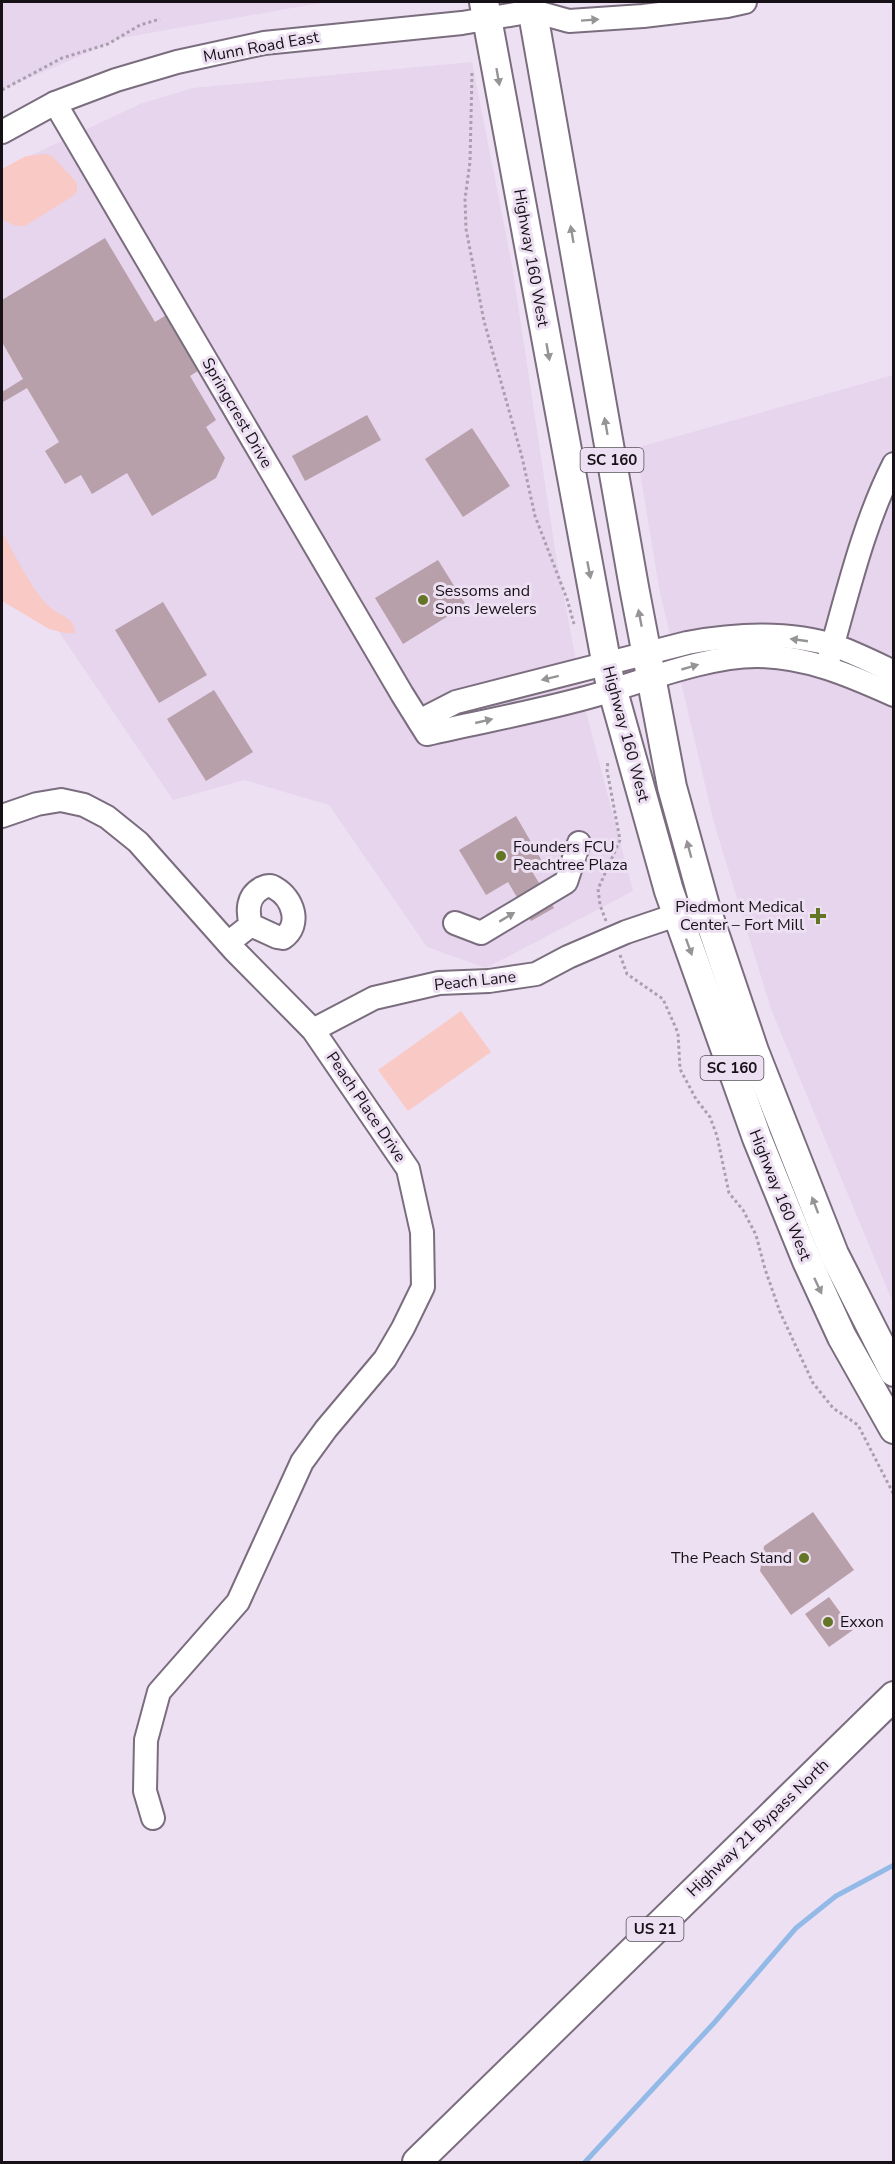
<svg xmlns="http://www.w3.org/2000/svg" width="895" height="2164" viewBox="0 0 895 2164" font-family="'Nunito Sans',sans-serif">
<style>
.built{fill:#e7d4ed}
.green{fill:#f9c9c5}
.lines{fill:none;stroke-linecap:round;stroke-linejoin:round}
.stream{stroke:#93bae7;stroke-width:5}
.building{fill:#b7a0a9}
.minor-casing{stroke:#7a6d7e;stroke-width:26}
.major-casing{stroke:#7a6d7e;stroke-width:32}
.path{stroke:#aa9fae;stroke-width:3;stroke-dasharray:3 3;stroke-linecap:butt}
.minor{stroke:#fff;stroke-width:22}
.major{stroke:#fff;stroke-width:28}
.oneway{fill:#969497}
.poi-dot{fill:#647625;stroke:#eee0f3;stroke-width:2}
.labels{text-anchor:middle;dominant-baseline:central;stroke-width:6;stroke-linejoin:round;paint-order:stroke}
.shield{fill:#eee0f3;stroke:#574f59;stroke-width:1.5}
.shield-label{font-size:15px;font-weight:bold;fill:#161117}
.street-label{font-size:16px;fill:#161117;stroke:#eee0f3}
.poi-label{font-size:16px;fill:#161117;stroke:#eee0f3;text-anchor:start}
</style>
<rect width="100%" height="100%" fill="#eee0f3"/>
<g class="built">
<polygon points="2,2 326,2 121,38 2,90"/>
<polygon points="472,62 512,265 556,556 586,712 633,891 486,968 427,947 329,805 244,780 173,800 2,548 2,169 140,104 193,88"/>
<polygon points="893,375 893,1303 771,1009 714,823 659,588 636,448"/>
</g>
<g class="green">
<polygon points="47,154 53,157 77,183 77,191 73,196 25,226 15,226 2,219 2,169 26,156"/>
<path d="M2,532C15,554 32,592 51,608C61,617 75,617 75,633H65L49,629L2,601Z"/>
<polygon points="461,1011 491,1052 408,1111 378,1070"/>
</g>
<g class="lines">
<polyline class="stream" points="585,2162 714,2023 796,1928 836,1896 894,1865"/>
</g>
<g class="building">
<polygon points="105,238 155,322 168,314 201,369 190,376 216,420 206,427 225,458 216,478 152,516 127,473 92,494 81,475 65,484 45,451 59,442 27,388 3,402 2,400 2,392 23,379 2,342 2,300"/>
<polygon points="367,415 381,440 305,481 292,456"/>
<polygon points="472,428 510,486 463,517 425,459"/>
<polygon points="438,560 466,605 403,644 375,598"/>
<polygon points="163,602 207,675 159,703 115,630"/>
<polygon points="214,690 253,752 206,781 167,719"/>
<polygon points="516,816 542,861 530,868 554,908 531,921 508,882 486,895 459,850"/>
<polygon points="813,1512 854,1570 791,1615 760,1571 764,1546"/>
<polygon points="829,1597 853,1630 829,1647 805,1614"/>
</g>
<g class="lines">
<g class="minor-casing">
<g id="minor">
<path d="M55,103L402,694L427,734C483,721 541,711 596,695C644,681 710,655 759,656C808,657 849,675 894,695"/>
<polyline points="2,132 55,103 116,80 177,62 264,43 462,23 533,11 569,21 643,16 727,6 745,2"/>
<path d="M829,658C848,592 863,525 894,464"/>
<path d="M419,721L456,702L687,643C736,634 791,631 838,647C857,654 875,663 894,672"/>
<polyline points="2,816 37,804 61,800 84,805 107,817 138,842 234,950 313,1030 408,1169 422,1232 423,1287 403,1328 385,1359 326,1429 302,1462 238,1602 159,1692 146,1740 145,1791 153,1818"/>
<polyline points="455,923 481,933 566,882 579,843"/>
<path d="M228,943L251,925L277,937L283,938C302,925 293,898 275,888C271,885 266,886 262,888C247,896 247,911 251,925"/>
<polyline points="313,1030 374,998 439,983 489,981 536,974 568,957 626,932 694,909"/>
</g>
</g>
<g class="major-casing">
<g id="major">
<polyline points="484,2 609,677 669,891 757,1138 807,1261 842,1337 894,1429"/>
<polyline points="531,2 634,587 672,787 705,906 754,1051 834,1254 894,1372"/>
<polyline points="417,2162 894,1696"/>
</g>
</g>
<g class="path">
<polyline points="472,73 470,162 465,199 466,229 484,321 522,457 535,516 567,599 574,624"/>
<polyline points="2,90 62,58 108,44 140,25 160,19"/>
<polyline points="606,921 600,905 598,889 620,840 607,770 608,761"/>
<polyline points="620,955 627,974 663,999 678,1033 680,1069 696,1099 710,1117 717,1136 729,1193 743,1210 756,1235 765,1269 780,1312 813,1383 833,1408 858,1425 894,1495"/>
</g>
<use href="#minor" class="minor"/>
<use href="#major" class="major"/>
</g>
<defs><path id="oneway-solid" d="M-6-.8H1V-3.2L6.5 0L1 3.2V.8H-6Z" transform="scale(1.5)"/></defs>
<g class="oneway">
<use href="#oneway-solid" transform="translate(590 20) rotate(-4)"/>
<use href="#oneway-solid" transform="translate(498 77) rotate(80)"/>
<use href="#oneway-solid" transform="translate(572 234) rotate(-100)"/>
<use href="#oneway-solid" transform="translate(548 352) rotate(80)"/>
<use href="#oneway-solid" transform="translate(606 426) rotate(-100)"/>
<use href="#oneway-solid" transform="translate(589 570) rotate(79)"/>
<use href="#oneway-solid" transform="translate(640 618) rotate(-101)"/>
<use href="#oneway-solid" transform="translate(799 640) rotate(-172)"/>
<use href="#oneway-solid" transform="translate(690 667) rotate(-16)"/>
<use href="#oneway-solid" transform="translate(550 678) rotate(166)"/>
<use href="#oneway-solid" transform="translate(484 721) rotate(-13)"/>
<use href="#oneway-solid" transform="translate(689 849) rotate(-105)"/>
<use href="#oneway-solid" transform="translate(507 917) rotate(-31)"/>
<use href="#oneway-solid" transform="translate(689 947) rotate(70)"/>
<use href="#oneway-solid" transform="translate(815 1205) rotate(-111)"/>
<use href="#oneway-solid" transform="translate(818 1286) rotate(65)"/>
</g>
<g class="poi-dot">
<circle cx="423" cy="600" r="6"/>
<circle cx="501" cy="856" r="6"/>
<path d="M815 907h6v6h6v6h-6v6h-6v-6h-6v-6h6z"/>
<circle cx="804" cy="1558" r="6"/>
<circle cx="828" cy="1622" r="6"/>
</g>
<g class="labels">
<g class="shield">
<rect x="580.5" y="448" width="63" height="24" rx="4.5"/>
<rect x="700.5" y="1056" width="63" height="24" rx="4.5"/>
<rect x="626.5" y="1917" width="57" height="24" rx="4.5"/>
</g>
<g class="shield-label">
<text x="612" y="460">SC 160</text>
<text x="732" y="1068">SC 160</text>
<text x="655" y="1929">US 21</text>
</g>
<g class="street-label">
<text transform="translate(261 47) rotate(-10)">Munn Road East</text>
<text transform="translate(531 258) rotate(80)">Highway 160 West</text>
<text transform="translate(237 413) rotate(60)">Springcrest Drive</text>
<text transform="translate(626 734) rotate(75)">Highway 160 West</text>
<text transform="translate(475 981) rotate(-6)">Peach Lane</text>
<text transform="translate(366 1107) rotate(56)">Peach Place Drive</text>
<text transform="translate(780 1195) rotate(68)">Highway 160 West</text>
<text transform="translate(758 1828) rotate(-44)">Highway 21 Bypass North</text>
</g>
<g class="poi-label">
<text x="435" y="591">Sessoms and<tspan x="435" dy="18">Sons Jewelers</tspan></text>
<text x="513" y="847">Founders FCU<tspan x="513" dy="18">Peachtree Plaza</tspan></text>
<text x="804" y="907" text-anchor="end">Piedmont Medical<tspan x="804" dy="18">Center – Fort Mill</tspan></text>
<text x="792" y="1558" text-anchor="end">The Peach Stand</text>
<text x="840" y="1622">Exxon</text>
</g>
</g>
<rect width="895" height="2164" fill="none" stroke="#161117" stroke-width="6"/>
</svg>
